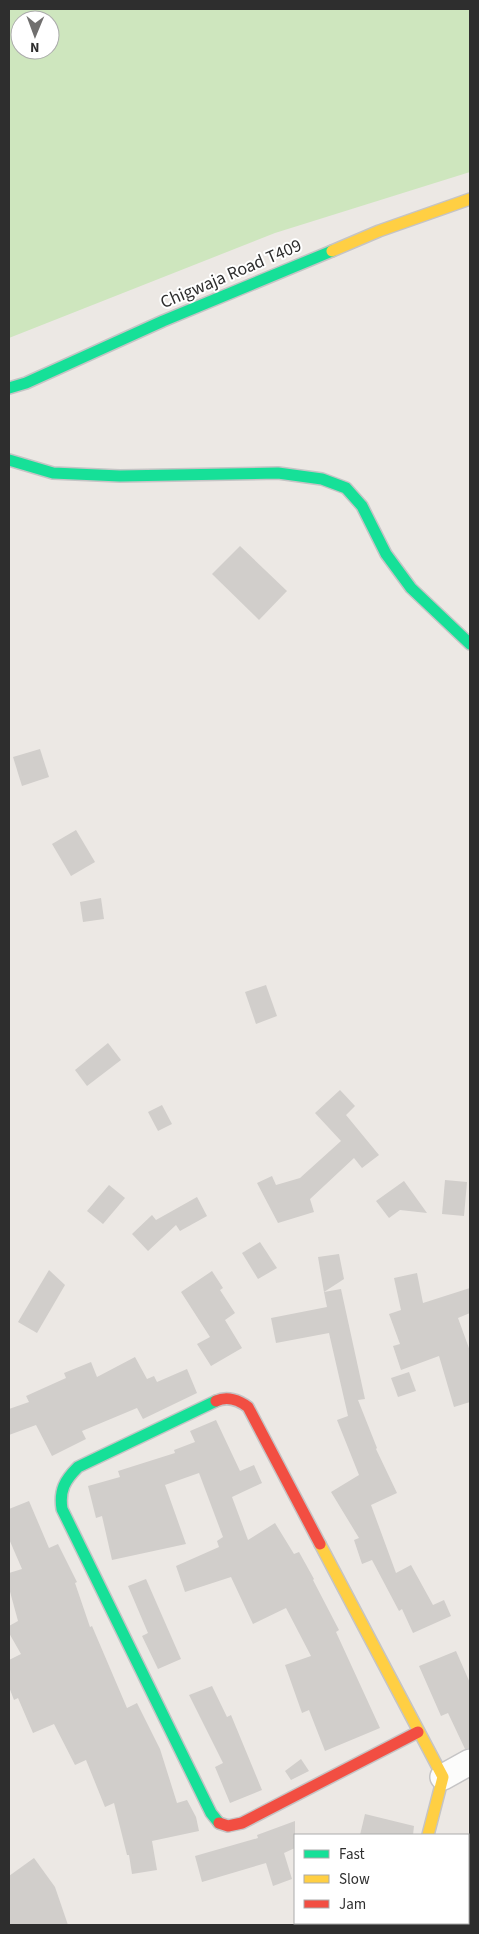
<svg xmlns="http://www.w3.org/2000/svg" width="479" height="1934" viewBox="0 0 479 1934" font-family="'Source Sans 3',sans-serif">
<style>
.green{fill:#cee6be;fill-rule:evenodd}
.building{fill:#d1cecb}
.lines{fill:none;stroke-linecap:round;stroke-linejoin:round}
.street-casing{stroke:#c5c4c5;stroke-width:28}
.fast-casing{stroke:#c5c4c5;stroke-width:14}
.slow-casing{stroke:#c5c4c5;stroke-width:14}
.jam-casing{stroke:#c5c4c5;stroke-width:14}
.street{stroke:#fcfcfb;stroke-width:25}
.fast{stroke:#16e098;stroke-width:11}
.slow{stroke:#ffcf43;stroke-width:11}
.jam{stroke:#f24e42;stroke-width:11}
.labels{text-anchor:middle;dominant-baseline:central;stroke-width:4;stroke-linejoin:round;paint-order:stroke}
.street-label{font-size:18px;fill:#2e2e2e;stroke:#fff}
</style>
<rect width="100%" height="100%" fill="#ece8e4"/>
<path class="green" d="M9,9H470V172L275,233L9,338ZM20,20H50V50H20Z"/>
<g class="building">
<polygon points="240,546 287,591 259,620 212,574"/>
<polygon points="40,749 49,777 22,786 13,757"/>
<polygon points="76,830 95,862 71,876 52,844"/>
<polygon points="101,898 104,919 83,922 80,902"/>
<polygon points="266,985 277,1016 256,1024 245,992"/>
<polygon points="108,1043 121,1060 87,1086 75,1070"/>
<polygon points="340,1090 355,1106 346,1115 379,1155 362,1168 354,1158 310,1199 314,1212 278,1223 257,1183 272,1176 276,1185 300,1178 341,1141 315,1113"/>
<polygon points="162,1105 172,1124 158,1131 148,1112"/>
<polygon points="445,1180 467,1182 464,1216 442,1214"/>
<polygon points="404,1181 427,1213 400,1210 389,1218 376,1201"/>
<polygon points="109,1185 125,1198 103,1224 87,1211"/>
<polygon points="197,1197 207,1216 180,1231 176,1225 148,1251 132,1234 152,1215 156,1220"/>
<polygon points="260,1242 277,1268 258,1279 242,1253"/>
<polygon points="339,1254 344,1279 324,1292 318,1257"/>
<polygon points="49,1270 65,1285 37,1333 18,1322"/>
<polygon points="212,1271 223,1288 220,1290 235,1313 225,1320 242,1348 211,1366 197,1344 210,1337 181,1292"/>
<polygon points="417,1273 423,1303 470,1288 470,1313 458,1318 470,1351 470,1402 454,1407 439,1356 401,1370 393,1346 400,1344 389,1314 401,1310 394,1278"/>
<polygon points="341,1289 365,1399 358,1400 377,1448 376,1449 397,1493 371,1505 396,1573 411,1565 433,1605 444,1600 451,1616 413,1633 402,1609 399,1611 372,1560 362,1564 354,1540 359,1538 331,1492 359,1475 337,1420 348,1416 329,1333 276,1343 271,1318 327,1307 324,1292"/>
<polygon points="135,1357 147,1379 154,1376 157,1382 187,1369 197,1393 143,1419 137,1408 82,1431 86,1439 52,1456 36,1425 9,1435 9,1409 29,1402 26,1396 66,1378 64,1373 91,1362 97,1377"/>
<polygon points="409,1372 416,1391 398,1397 391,1378"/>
<polygon points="216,1420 240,1471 254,1465 262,1483 232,1497 248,1540 275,1523 294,1554 299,1552 314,1579 313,1580 339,1630 336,1632 380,1728 325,1751 309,1710 302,1713 285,1665 311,1656 286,1608 253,1624 231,1577 185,1592 176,1566 219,1547 217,1541 223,1537 199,1473 165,1485 186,1544 112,1560 102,1516 96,1518 88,1486 120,1477 118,1471 175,1453 174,1450 195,1442 190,1431"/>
<polygon points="29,1501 49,1548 58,1544 77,1582 75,1583 90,1627 92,1626 127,1708 137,1703 160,1749 177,1803 187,1800 196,1817 199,1831 152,1841 157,1870 132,1874 129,1855 127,1855 114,1803 105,1807 86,1760 75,1765 54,1724 33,1733 18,1698 14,1700 9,1687 9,1660 21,1654 9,1633 9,1626 18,1621 9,1588 9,1573 22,1569 9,1539 9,1509"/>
<polygon points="146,1579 181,1659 158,1669 142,1636 148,1633 128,1586"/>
<polygon points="456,1651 470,1683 470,1748 465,1749 448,1713 441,1716 419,1666"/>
<polygon points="212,1686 227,1717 231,1715 262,1790 230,1803 215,1767 223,1763 189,1695"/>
<polygon points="301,1759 309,1771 291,1780 285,1771"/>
<polygon points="365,1814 414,1826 413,1835 360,1835"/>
<polygon points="295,1821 295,1848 284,1853 292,1879 273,1886 266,1863 202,1882 195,1856 258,1838 257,1835"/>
<polygon points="34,1858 55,1887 68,1925 9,1925 9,1876"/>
</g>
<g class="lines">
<g class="street-casing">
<g id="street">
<polyline points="443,1777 470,1762"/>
<polyline points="404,1925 405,1923"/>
</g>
</g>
<g class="fast-casing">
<g id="fast">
<polyline points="9,388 26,383 163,321 332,251"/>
<polyline points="9,460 53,473 120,476 278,473 322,479 346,488 362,506 386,554 411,588 470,644"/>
<path d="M216,1401L78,1467C65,1480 59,1490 62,1509L211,1813L219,1823"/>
</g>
</g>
<g class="slow-casing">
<g id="slow">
<polyline points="332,251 379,231 470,199"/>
<polyline points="320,1544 443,1777 428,1835"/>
</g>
</g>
<g class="jam-casing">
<g id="jam">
<path d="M216,1401C227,1396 239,1400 248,1407L320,1544"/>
<polyline points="219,1823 228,1826 242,1823 418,1732"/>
</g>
</g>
<use href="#street" class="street"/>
<use href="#fast" class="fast"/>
<use href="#slow" class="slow"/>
<use href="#jam" class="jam"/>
</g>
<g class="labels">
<g class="street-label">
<text transform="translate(231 274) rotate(-23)">Chigwaja Road T409</text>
</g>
</g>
<rect width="479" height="1934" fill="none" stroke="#2e2e2e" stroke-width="20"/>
<rect x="294" y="1834" width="175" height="90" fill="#ffffff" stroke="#ababab"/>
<rect x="304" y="1850" width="25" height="8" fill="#16e098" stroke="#ababab"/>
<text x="339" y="1859" font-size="15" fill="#2e2e2e">Fast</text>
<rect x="304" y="1875" width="25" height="8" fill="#ffcf43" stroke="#ababab"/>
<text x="339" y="1884" font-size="15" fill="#2e2e2e">Slow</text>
<rect x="304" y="1900" width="25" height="8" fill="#f24e42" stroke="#ababab"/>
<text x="339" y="1909" font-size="15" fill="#2e2e2e">Jam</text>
<g transform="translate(35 35) rotate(181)"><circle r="24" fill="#ffffff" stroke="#ababab"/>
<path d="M0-4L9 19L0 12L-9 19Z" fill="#706f6e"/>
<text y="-8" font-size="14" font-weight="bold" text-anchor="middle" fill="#2e2e2e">N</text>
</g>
</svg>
